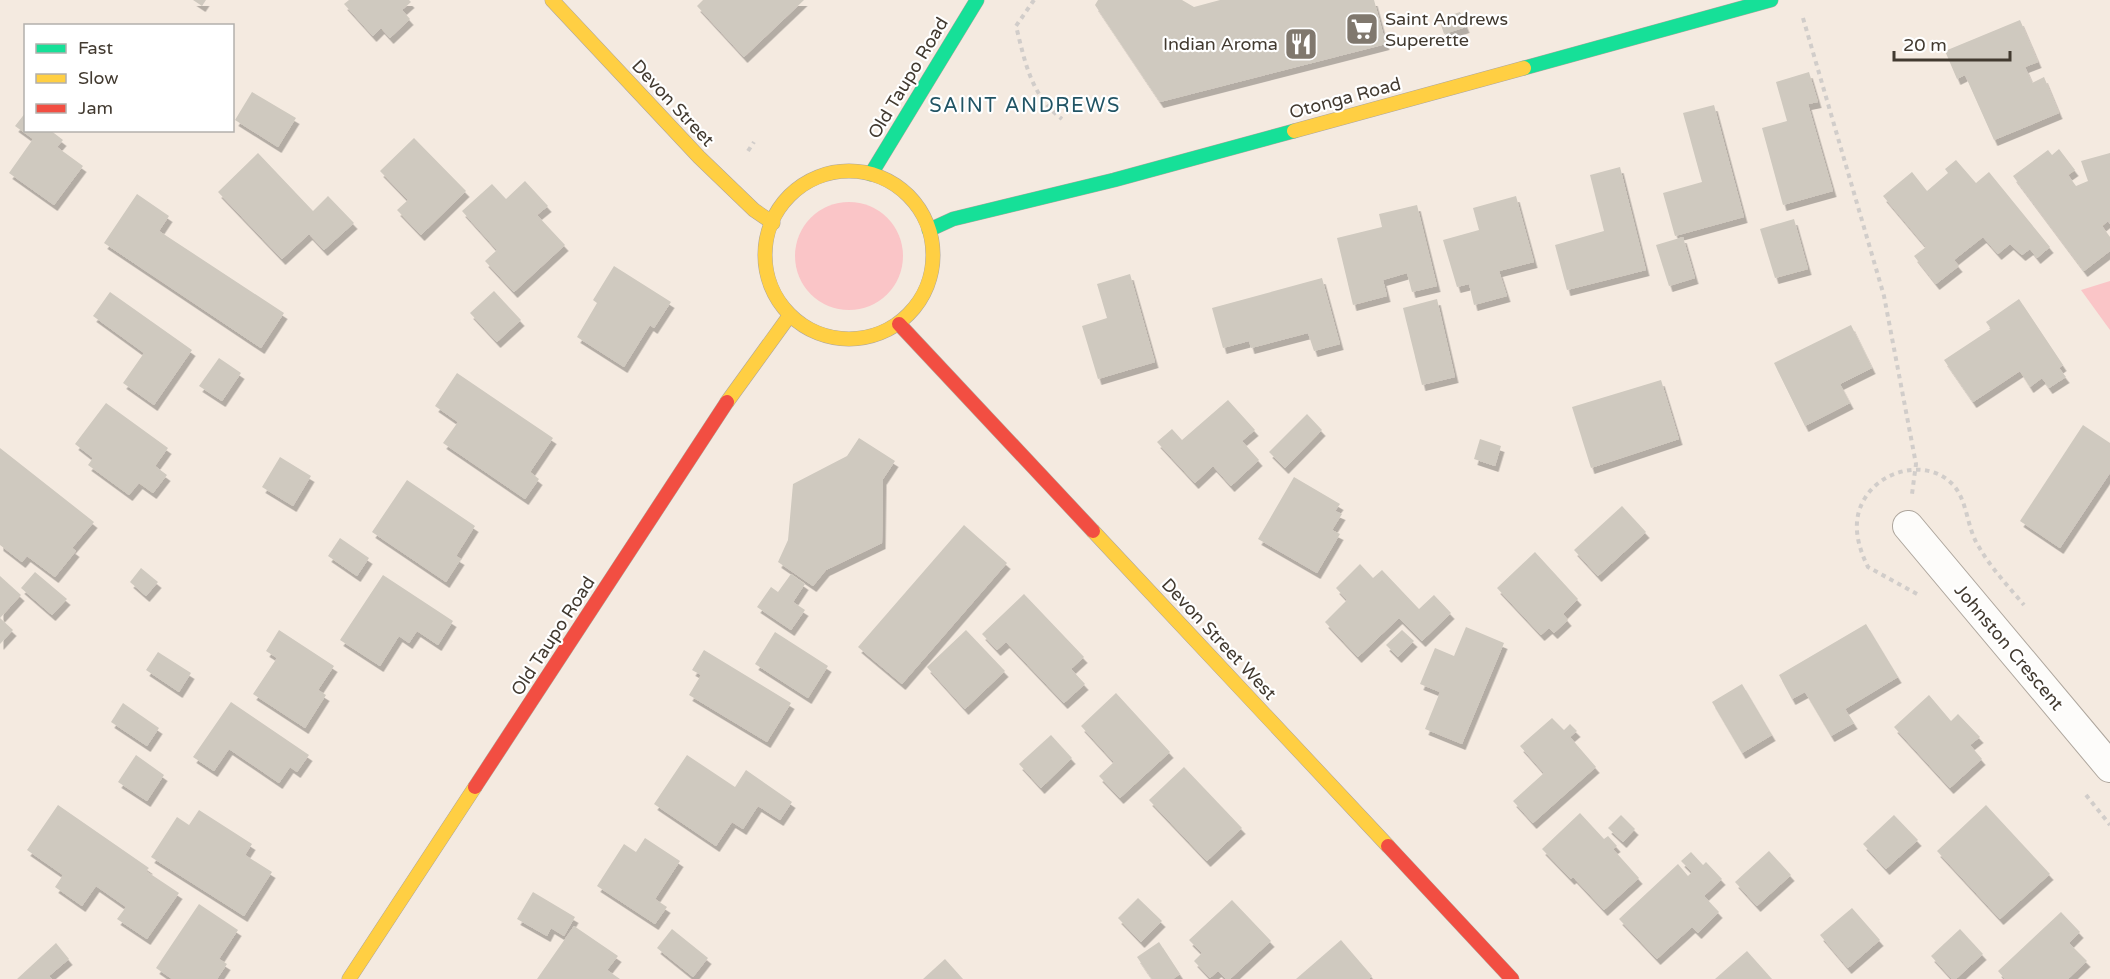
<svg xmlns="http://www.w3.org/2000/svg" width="2110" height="979" viewBox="0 0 2110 979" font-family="'Varela Round',sans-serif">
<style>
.green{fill:#fac5c7}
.building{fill:#cfc9bf;filter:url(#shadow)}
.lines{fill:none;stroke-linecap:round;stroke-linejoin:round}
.street-casing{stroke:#aea69d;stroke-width:32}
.fast-casing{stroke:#aea69d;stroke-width:15}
.slow-casing{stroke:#aea69d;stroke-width:15}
.jam-casing{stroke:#aea69d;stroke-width:15}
.path{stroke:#d1cdca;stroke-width:4;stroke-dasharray:4.5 4.5;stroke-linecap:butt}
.street{stroke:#fdfcfa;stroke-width:30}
.fast{stroke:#16e098;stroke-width:14}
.slow{stroke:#ffcf43;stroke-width:14}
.jam{stroke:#f24e42;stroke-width:14}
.labels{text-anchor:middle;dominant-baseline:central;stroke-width:4.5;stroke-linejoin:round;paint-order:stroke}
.poi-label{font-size:18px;fill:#423a30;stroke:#fff;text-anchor:start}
.street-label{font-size:18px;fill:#423a30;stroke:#fff}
.neighbourhood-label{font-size:20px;letter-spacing:1.5px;fill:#215464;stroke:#fff}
</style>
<defs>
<filter id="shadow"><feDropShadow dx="3.5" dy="6" stdDeviation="0" flood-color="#0004"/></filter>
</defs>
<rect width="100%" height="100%" fill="#f4eae0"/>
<g class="green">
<circle cx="849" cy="256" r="54"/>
<polygon points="2110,281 2110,330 2081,290"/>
</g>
<g class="building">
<polygon points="193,0 206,0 202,6"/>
<polygon points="349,0 409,0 411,2 402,10 410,19 390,38 381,28 373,36 344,4"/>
<polygon points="703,0 804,0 744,57 697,6"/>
<polygon points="1098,0 1182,0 1194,7 1220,0 1374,0 1386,44 1160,102 1095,5"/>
<polygon points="1460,12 1466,27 1444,34 1439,19"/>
<polygon points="2020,20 2038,62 2025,67 2032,83 2044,77 2059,113 1994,140 1965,75 1957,79 1945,51"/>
<polygon points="1809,72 1818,102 1808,104 1833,191 1783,205 1762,128 1787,121 1776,82"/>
<polygon points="252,92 296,118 278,147 235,120"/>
<polygon points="1714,105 1744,217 1675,236 1663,193 1702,182 1683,113"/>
<polygon points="26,112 26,130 50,130 63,140 57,147 83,166 54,205 9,173 33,139 15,126"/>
<polygon points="414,138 466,191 421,235 397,210 408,200 380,171"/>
<polygon points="2059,149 2075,170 2068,175 2076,186 2088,181 2081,161 2110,153 2110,224 2108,221 2102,226 2110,237 2110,251 2084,271 2013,176 2048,150 2052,155"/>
<polygon points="258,153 313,211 328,196 354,223 324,250 309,234 282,259 218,192"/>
<polygon points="1956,160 1976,183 1989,172 2050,247 2037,258 2030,249 2022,255 2010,244 1998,254 1983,237 1954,260 1959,266 1936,284 1914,256 1926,247 1883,196 1912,172 1927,191 1948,173 1945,169"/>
<polygon points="1620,167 1646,270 1567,290 1555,245 1604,231 1590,175"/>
<polygon points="525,181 548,206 537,215 565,245 514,292 485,261 497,250 462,211 492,184 506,199"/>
<polygon points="137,194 169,216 159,231 284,313 261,348 104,243"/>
<polygon points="1516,196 1534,262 1499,271 1507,296 1474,305 1469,284 1457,287 1443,240 1479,230 1473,208"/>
<polygon points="1417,205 1437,286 1412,292 1407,273 1383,280 1387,296 1353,305 1337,238 1382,227 1379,214"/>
<polygon points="1794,219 1808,269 1775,278 1760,229"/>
<polygon points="1683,237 1695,278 1669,286 1656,245"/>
<polygon points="614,266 671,302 654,328 650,325 624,367 577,337 597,303 593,300"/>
<polygon points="1130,274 1155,362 1098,379 1082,326 1107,318 1097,284"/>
<polygon points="1322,278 1340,344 1314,351 1308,333 1251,348 1249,341 1223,348 1212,308"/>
<polygon points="494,291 521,320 497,342 470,313"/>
<polygon points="110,292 192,350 154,405 123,383 144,353 93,316"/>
<polygon points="1437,299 1455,377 1422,385 1403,308"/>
<polygon points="2019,299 2063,365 2059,368 2066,377 2049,388 2042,378 2030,387 2020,371 1973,402 1944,360 1991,329 1986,322"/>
<polygon points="1851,325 1872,368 1840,384 1850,403 1805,426 1774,363"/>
<polygon points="219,358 241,373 222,401 199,386"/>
<polygon points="457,373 553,438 530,472 539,479 525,499 443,443 458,422 435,406"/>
<polygon points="1661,380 1679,439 1591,468 1572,407"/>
<polygon points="1228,400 1255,430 1242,441 1259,460 1231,486 1213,466 1195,483 1157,442 1172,429 1182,440"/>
<polygon points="106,403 168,448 155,466 167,475 153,493 139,483 129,495 88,465 93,458 75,444"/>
<polygon points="1307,414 1322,430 1285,468 1269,452"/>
<polygon points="2083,425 2110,443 2110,473 2060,548 2020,521"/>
<polygon points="859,438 895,461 883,479 882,543 826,570 813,586 778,562 788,540 793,484 847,456"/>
<polygon points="1480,439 1501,446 1495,466 1474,459"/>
<polygon points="0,448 94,522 72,548 76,551 55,577 27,556 22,562 0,545"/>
<polygon points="280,457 311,476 293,506 262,487"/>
<polygon points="1294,477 1340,504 1335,511 1342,514 1332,530 1340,534 1317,573 1258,539"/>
<polygon points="407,480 475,526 456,556 461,559 446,582 372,532"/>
<polygon points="1622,506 1646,532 1598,576 1574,550"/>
<polygon points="964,525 1007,563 902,684 858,647"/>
<polygon points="340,538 369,558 357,576 328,556"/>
<polygon points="1535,552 1578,599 1563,614 1568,620 1554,633 1549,628 1541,635 1497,588"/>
<polygon points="1360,564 1373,578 1382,570 1419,609 1434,595 1451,613 1422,641 1399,618 1358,657 1325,622 1347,600 1336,588"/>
<polygon points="141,568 158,582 146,596 130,582"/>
<polygon points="35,572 67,599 52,615 21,588"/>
<polygon points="791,574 805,584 793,602 805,610 791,630 757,607 771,587 778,592"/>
<polygon points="383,575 453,621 438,645 417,631 409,643 399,636 380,666 340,640"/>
<polygon points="0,576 21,595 0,618"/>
<polygon points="1024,594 1084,657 1071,669 1085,684 1064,703 1006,642 997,650 982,634"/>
<polygon points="0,618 13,630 0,644"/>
<polygon points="1866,624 1898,677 1845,709 1854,723 1831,736 1805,692 1792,699 1779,675"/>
<polygon points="1466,627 1504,643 1462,744 1425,729 1440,692 1420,684 1435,648 1454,656"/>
<polygon points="279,630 334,666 318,690 326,695 305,728 253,694 277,658 266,651"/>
<polygon points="966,630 1005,671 965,709 927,667"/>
<polygon points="1402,630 1414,641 1398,657 1386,645"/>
<polygon points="775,632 828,666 808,698 755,664"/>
<polygon points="704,650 791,703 767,742 689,695 701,675 692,670"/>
<polygon points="158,652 191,673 179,692 146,670"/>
<polygon points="1742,684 1772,735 1742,753 1712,702"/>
<polygon points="1116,693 1170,752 1120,798 1099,776 1114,762 1081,726"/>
<polygon points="1929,695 1951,721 1958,714 1980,737 1970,745 1982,759 1950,788 1894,727"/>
<polygon points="231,702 309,755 297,772 290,767 279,783 229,749 214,771 193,757"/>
<polygon points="123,703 159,728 147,746 111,722"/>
<polygon points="1552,718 1564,730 1570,724 1577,731 1570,737 1596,767 1533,823 1513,801 1544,773 1520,746"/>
<polygon points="1051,735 1072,758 1041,788 1019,764"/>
<polygon points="136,755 164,775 147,801 118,782"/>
<polygon points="687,755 735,787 746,770 792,802 780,820 758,806 743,829 732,822 716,846 654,804"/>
<polygon points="1184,767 1242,828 1207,861 1149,800"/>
<polygon points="58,805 149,868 146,871 179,893 147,939 117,919 126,907 96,886 82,906 55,887 63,875 27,850"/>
<polygon points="1986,805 2050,874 2000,919 1937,851"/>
<polygon points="199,810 252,844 245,855 272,872 244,916 151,857 177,817 189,825"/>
<polygon points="1580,813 1604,839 1608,836 1617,846 1613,849 1639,878 1604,910 1573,877 1571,879 1542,849"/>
<polygon points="1621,815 1635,829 1623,842 1608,828"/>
<polygon points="1894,815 1918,840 1886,869 1863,844"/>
<polygon points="645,838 680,861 655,899 667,907 655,924 597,886 624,844 636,852"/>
<polygon points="1769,851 1791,875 1757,906 1735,882"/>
<polygon points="1691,852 1703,865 1706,862 1722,879 1704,896 1719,912 1698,933 1692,927 1657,959 1619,919 1678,864 1688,876 1692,872 1681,861"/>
<polygon points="533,892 575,917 564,936 551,928 547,936 517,919"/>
<polygon points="1138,898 1162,921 1141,942 1118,918"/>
<polygon points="1232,900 1271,941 1230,979 1226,979 1218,971 1210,978 1194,961 1202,953 1189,940"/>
<polygon points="199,904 238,930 219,959 227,964 217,979 172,979 156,968"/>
<polygon points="1852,908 1880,940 1848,968 1820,935"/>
<polygon points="2061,912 2080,932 2069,943 2087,961 2068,979 2005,979 1998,971"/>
<polygon points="574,926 618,956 607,970 620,979 537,979"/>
<polygon points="672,929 708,958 693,977 657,948"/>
<polygon points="1960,929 1983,954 1956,979 1952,979 1931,956"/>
<polygon points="1341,940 1372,976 1369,979 1296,979"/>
<polygon points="1159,942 1180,974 1173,979 1152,979 1137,957"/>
<polygon points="56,943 69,959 49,976 52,979 17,979"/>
<polygon points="1747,951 1772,979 1715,979"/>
<polygon points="945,959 963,979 923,979"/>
</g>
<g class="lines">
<g class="street-casing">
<polyline id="street" points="1908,526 2110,767"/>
</g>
<g class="fast-casing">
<g id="fast">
<polyline points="1524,68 1771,0"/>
<polyline points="871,174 977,0"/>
<polyline points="929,230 953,219 1114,180 1294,131"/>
</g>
</g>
<g class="slow-casing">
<g id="slow">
<polyline points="552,0 699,157 754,210 773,223"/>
<polyline points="1294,131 1524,68"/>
<circle cx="849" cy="255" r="84"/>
<polyline points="727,402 790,315"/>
<polyline points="1093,531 1388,846"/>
<polyline points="349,979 475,787"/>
</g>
</g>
<g class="jam-casing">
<g id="jam">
<polyline points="899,324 1093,531"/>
<polyline points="475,787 727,402"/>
<polyline points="1388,846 1512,979"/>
</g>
</g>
<g class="path">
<path d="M1034,0L1016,26C1025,62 1031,96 1062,119"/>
<polyline points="1803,18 1884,296 1916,464 1912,494"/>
<polyline points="748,151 754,142"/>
<path d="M1917,594L1868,567C1857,545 1851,520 1865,498C1883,468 1931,458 1955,487C1968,504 1967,529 1979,547C1991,568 2008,586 2024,605"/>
<polyline points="2086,795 2110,825"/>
</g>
<use href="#street" class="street"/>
<use href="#fast" class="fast"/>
<use href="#slow" class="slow"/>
<use href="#jam" class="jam"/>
</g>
<defs>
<g id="supermarket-square" transform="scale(1.725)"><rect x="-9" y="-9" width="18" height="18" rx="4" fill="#80786e" stroke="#fff"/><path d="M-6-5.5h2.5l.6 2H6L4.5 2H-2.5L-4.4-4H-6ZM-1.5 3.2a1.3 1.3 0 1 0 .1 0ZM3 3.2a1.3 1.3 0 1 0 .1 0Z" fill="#fff"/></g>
<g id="restaurant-square" transform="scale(1.725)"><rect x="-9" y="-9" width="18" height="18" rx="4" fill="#80786e" stroke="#fff"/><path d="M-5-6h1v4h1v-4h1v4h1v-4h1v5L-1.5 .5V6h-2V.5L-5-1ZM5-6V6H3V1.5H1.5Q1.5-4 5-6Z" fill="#fff"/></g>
</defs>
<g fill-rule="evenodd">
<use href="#supermarket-square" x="1362" y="29"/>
<use href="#restaurant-square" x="1301" y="44"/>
</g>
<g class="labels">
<g class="poi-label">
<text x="1385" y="19">Saint Andrews<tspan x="1385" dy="21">Superette</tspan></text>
<text x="1278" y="44" text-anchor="end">Indian Aroma</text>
</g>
<g class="street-label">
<text transform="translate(908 78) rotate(-59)">Old Taupo Road</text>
<text transform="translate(1345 98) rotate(-15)">Otonga Road</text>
<text transform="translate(673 103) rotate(47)">Devon Street</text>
<text transform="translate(553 636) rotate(-57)">Old Taupo Road</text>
<text transform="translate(1219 639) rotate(47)">Devon Street West</text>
<text transform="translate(2009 647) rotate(50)">Johnston Crescent</text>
</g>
<g class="neighbourhood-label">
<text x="1025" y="106">SAINT ANDREWS</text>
</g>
</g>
<rect x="24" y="24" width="210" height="108" fill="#ffffff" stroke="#b3b0ac" stroke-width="1.5"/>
<rect x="36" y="44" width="30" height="9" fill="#16e098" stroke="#b3b0ac" stroke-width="1.5"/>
<text x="78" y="54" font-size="18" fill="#423a30">Fast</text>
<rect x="36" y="74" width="30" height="9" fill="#ffcf43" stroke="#b3b0ac" stroke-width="1.5"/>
<text x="78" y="84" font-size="18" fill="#423a30">Slow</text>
<rect x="36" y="104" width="30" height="9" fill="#f24e42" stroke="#b3b0ac" stroke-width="1.5"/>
<text x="78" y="114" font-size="18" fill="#423a30">Jam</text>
<path d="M1894 51v9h116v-9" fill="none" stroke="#423a30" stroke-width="3"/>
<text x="1903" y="51" font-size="18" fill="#423a30" stroke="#ffffff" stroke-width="4.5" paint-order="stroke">20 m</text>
</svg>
